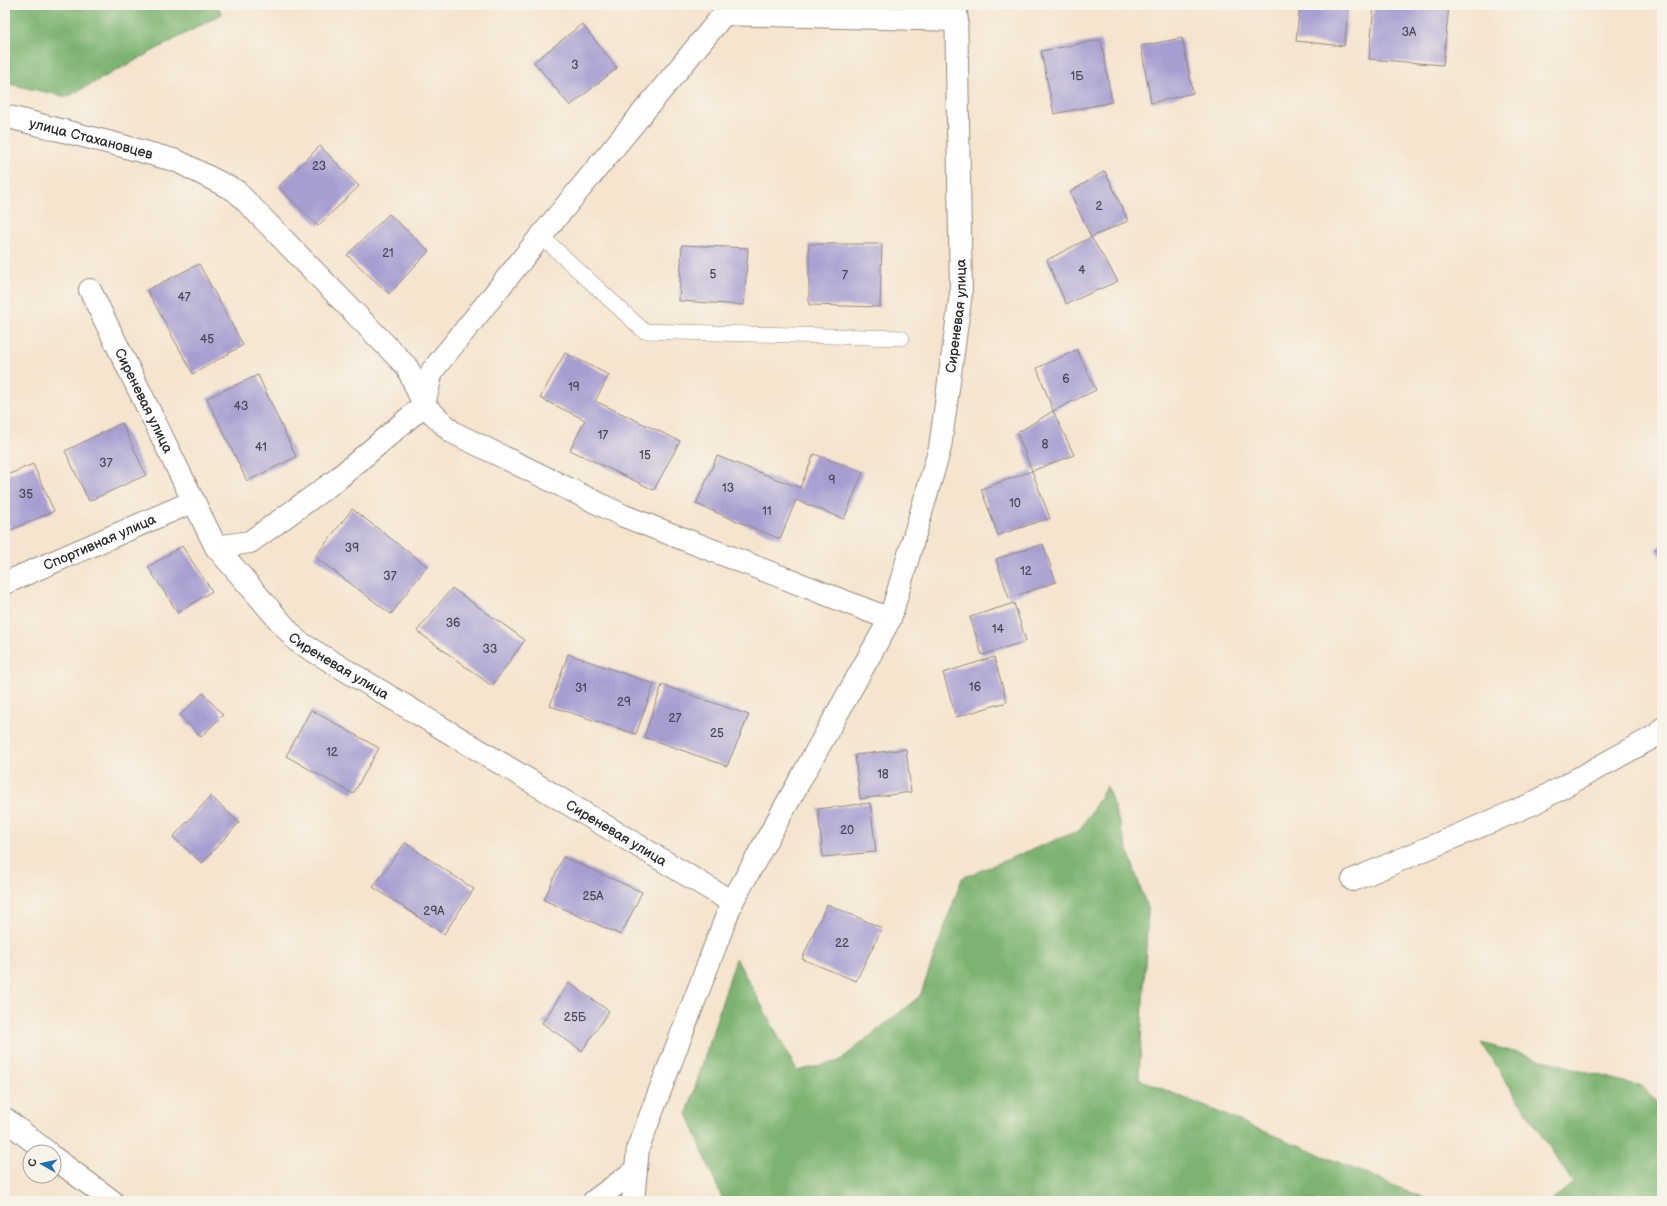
<svg xmlns="http://www.w3.org/2000/svg" width="1667" height="1206" viewBox="0 0 1667 1206" font-family="'Balsamiq Sans',sans-serif">
<style>
.forest{fill:#7bb370;stroke:#536f4e}
.building{fill:#a69ed1}
.lines{fill:none;stroke-linecap:round;stroke-linejoin:round}
.lane-casing{stroke:#90887c;stroke-width:16}
.street-casing{stroke:#90887c;stroke-width:24}
.lane{stroke:#fff;stroke-width:15}
.street{stroke:#fff;stroke-width:22}
.labels{text-anchor:middle;dominant-baseline:central;stroke-width:3;stroke-linejoin:round;paint-order:stroke}
.number-label{font-size:12px;fill:#4a4854}
.street-label{font-size:14px;fill:#2b2b2b;stroke:#f7f3e8}
</style>
<rect width="100%" height="100%" fill="#f7f3e8"/>
<filter id="ink" filterUnits="userSpaceOnUse"><feTurbulence type="fractalNoise" baseFrequency=".025" numOctaves="2"/><feDisplacementMap in="SourceGraphic" scale="8" xChannelSelector="R" yChannelSelector="G"/><feConvolveMatrix kernelMatrix="1 2 1 2 8 2 1 2 1" color-interpolation-filters="sRGB"/></filter>
<filter id="wash" filterUnits="userSpaceOnUse"><feTurbulence type="fractalNoise" baseFrequency=".012" numOctaves="4" result="noise"/><feDisplacementMap in="SourceGraphic" scale="16" xChannelSelector="R" yChannelSelector="G"/><feGaussianBlur stdDeviation="0.9" result="paint"/><feColorMatrix in="noise" values="0 0 0 0 0 0 0 0 0 0 0 0 0 0 0 0 0 1.4 0 .05"/><feComposite in="paint" operator="in"/></filter>
<g filter="url(#wash)">
<rect width="100%" height="100%" fill="#f5e4ce"/>
<g class="forest">
<polygon points="5,5 217,5 222,14 67,97 5,83"/>
<polygon points="1107,786 1148,911 1139,1079 1431,1201 723,1201 687,1113 736,958 797,1071 839,1061 920,996 962,878 1080,830"/>
<polygon points="1481,1043 1643,1087 1662,1107 1662,1201 1551,1201 1573,1183"/>
</g>
<g id="blocks">
<g class="building">
<polygon points="1300,5 1349,5 1344,46 1296,41"/>
<polygon points="1374,5 1449,5 1443,65 1369,59"/>
<polygon points="582,24 617,68 570,106 534,62"/>
<polygon points="1182,38 1193,93 1151,103 1141,46"/>
<polygon points="1101,40 1112,102 1054,114 1041,51"/>
<polygon points="320,146 359,186 318,226 278,187"/>
<polygon points="1105,171 1128,221 1091,237 1070,192"/>
<polygon points="389,214 429,251 389,294 347,255"/>
<polygon points="1091,237 1118,281 1066,304 1047,260"/>
<polygon points="809,244 882,244 880,307 809,305"/>
<polygon points="682,245 748,248 744,305 679,301"/>
<polygon points="199,264 243,345 193,374 147,290"/>
<polygon points="1077,350 1096,390 1053,411 1074,455 1032,471 1017,433 1053,411 1037,368"/>
<polygon points="565,353 609,375 595,401 680,441 654,490 570,450 585,420 540,398"/>
<polygon points="258,375 296,457 247,481 207,398"/>
<polygon points="122,423 146,475 89,501 65,451"/>
<polygon points="814,454 863,472 844,519 796,500 780,539 696,504 717,456 800,488"/>
<polygon points="33,464 54,511 11,530 5,515 5,476"/>
<polygon points="1032,471 1050,518 998,535 981,489"/>
<polygon points="352,509 427,566 391,614 315,557"/>
<polygon points="1043,544 1056,582 1009,598 996,559"/>
<polygon points="1662,544 1662,558 1655,549"/>
<polygon points="182,546 212,591 178,613 148,567"/>
<polygon points="452,588 525,640 492,686 417,631"/>
<polygon points="1014,603 1026,641 982,655 970,617"/>
<polygon points="568,654 654,684 636,734 550,706"/>
<polygon points="994,657 1007,702 956,717 943,673"/>
<polygon points="662,685 749,715 727,766 644,737"/>
<polygon points="203,693 223,715 201,737 180,715"/>
<polygon points="311,710 379,748 353,794 286,756"/>
<polygon points="906,749 911,792 860,799 855,755"/>
<polygon points="211,796 239,823 202,863 173,837"/>
<polygon points="870,803 876,852 823,857 818,809"/>
<polygon points="405,843 474,889 444,934 373,887"/>
<polygon points="563,857 642,892 621,935 544,900"/>
<polygon points="827,904 882,928 856,981 802,959"/>
<polygon points="569,983 609,1011 582,1051 542,1023"/>
</g>
</g>
</g>
<g filter="url(#ink)">
<use href="#blocks" fill-opacity="0" stroke="#90887c" stroke-width="1"/>
<g class="lines">
<g class="lane-casing">
<polyline id="lane" points="541,236 644,331 902,338"/>
</g>
<g class="street-casing">
<g id="street">
<path id="s1" d="M5,116L115,144L177,161L236,191L407,367L424,405L452,432L624,516L890,619"/>
<path id="s2" d="M90,290L216,547L297,641L732,902"/>
<polyline points="216,547 250,542 335,481 424,405 432,371 541,236 724,14 957,20"/>
<path id="s3" d="M5,583L194,501"/>
<polyline points="1353,880 1532,804 1657,735 1662,729"/>
<polyline points="5,1119 47,1152"/>
<polyline points="54,1158 112,1201"/>
<polyline points="594,1201 636,1170"/>
<path id="s4" d="M633,1201L638,1148L732,902L890,619L940,448L961,293L956,5"/>
</g>
</g>
<use href="#lane" class="lane"/>
<use href="#street" class="street"/>
</g>
</g>
<g class="labels">
<g class="number-label">
<text x="1409" y="32">3А</text>
<text x="575" y="65">3</text>
<text x="1077" y="76">1Б</text>
<text x="319" y="166">23</text>
<text x="1099" y="206">2</text>
<text x="388" y="253">21</text>
<text x="1082" y="270">4</text>
<text x="713" y="274">5</text>
<text x="845" y="275">7</text>
<text x="184" y="297">47</text>
<text x="207" y="339">45</text>
<text x="1066" y="379">6</text>
<text x="574" y="387">19</text>
<text x="241" y="406">43</text>
<text x="603" y="435">17</text>
<text x="1045" y="444">8</text>
<text x="261" y="447">41</text>
<text x="645" y="455">15</text>
<text x="106" y="463">37</text>
<text x="832" y="480">9</text>
<text x="728" y="488">13</text>
<text x="26" y="494">35</text>
<text x="1015" y="503">10</text>
<text x="767" y="511">11</text>
<text x="352" y="548">39</text>
<text x="1026" y="571">12</text>
<text x="390" y="576">37</text>
<text x="453" y="623">36</text>
<text x="998" y="629">14</text>
<text x="490" y="649">33</text>
<text x="975" y="687">16</text>
<text x="581" y="688">31</text>
<text x="624" y="702">29</text>
<text x="675" y="718">27</text>
<text x="717" y="733">25</text>
<text x="332" y="752">12</text>
<text x="883" y="774">18</text>
<text x="847" y="830">20</text>
<text x="593" y="896">25А</text>
<text x="434" y="911">29А</text>
<text x="842" y="943">22</text>
<text x="575" y="1017">25Б</text>
</g>
<g class="street-label">
<text stroke="none"><textPath href="#s1" startOffset="89">улица Стахановцев</textPath></text>
<text stroke="none"><textPath href="#s4" startOffset="952">Сиреневая улица</textPath></text>
<text stroke="none"><textPath href="#s2" startOffset="123">Сиреневая улица</textPath></text>
<text stroke="none"><textPath href="#s3" startOffset="103">Спортивная улица</textPath></text>
<text stroke="none"><textPath href="#s2" startOffset="459">Сиреневая улица</textPath></text>
<text stroke="none"><textPath href="#s2" startOffset="783">Сиреневая улица</textPath></text>
</g>
</g>
<rect width="1667" height="1206" fill="none" stroke="#f7f3e8" stroke-width="20"/>
<g transform="translate(42 1164) rotate(278)"><circle r="19" fill="#f7f3e8" stroke="#a5a39c"/>
<path d="M0-3L7 15L0 10L-7 15Z" fill="#1f6fb2"/>
<text y="-6" font-size="11" font-weight="bold" text-anchor="middle" fill="#2b2b2b">С</text>
</g>
</svg>
